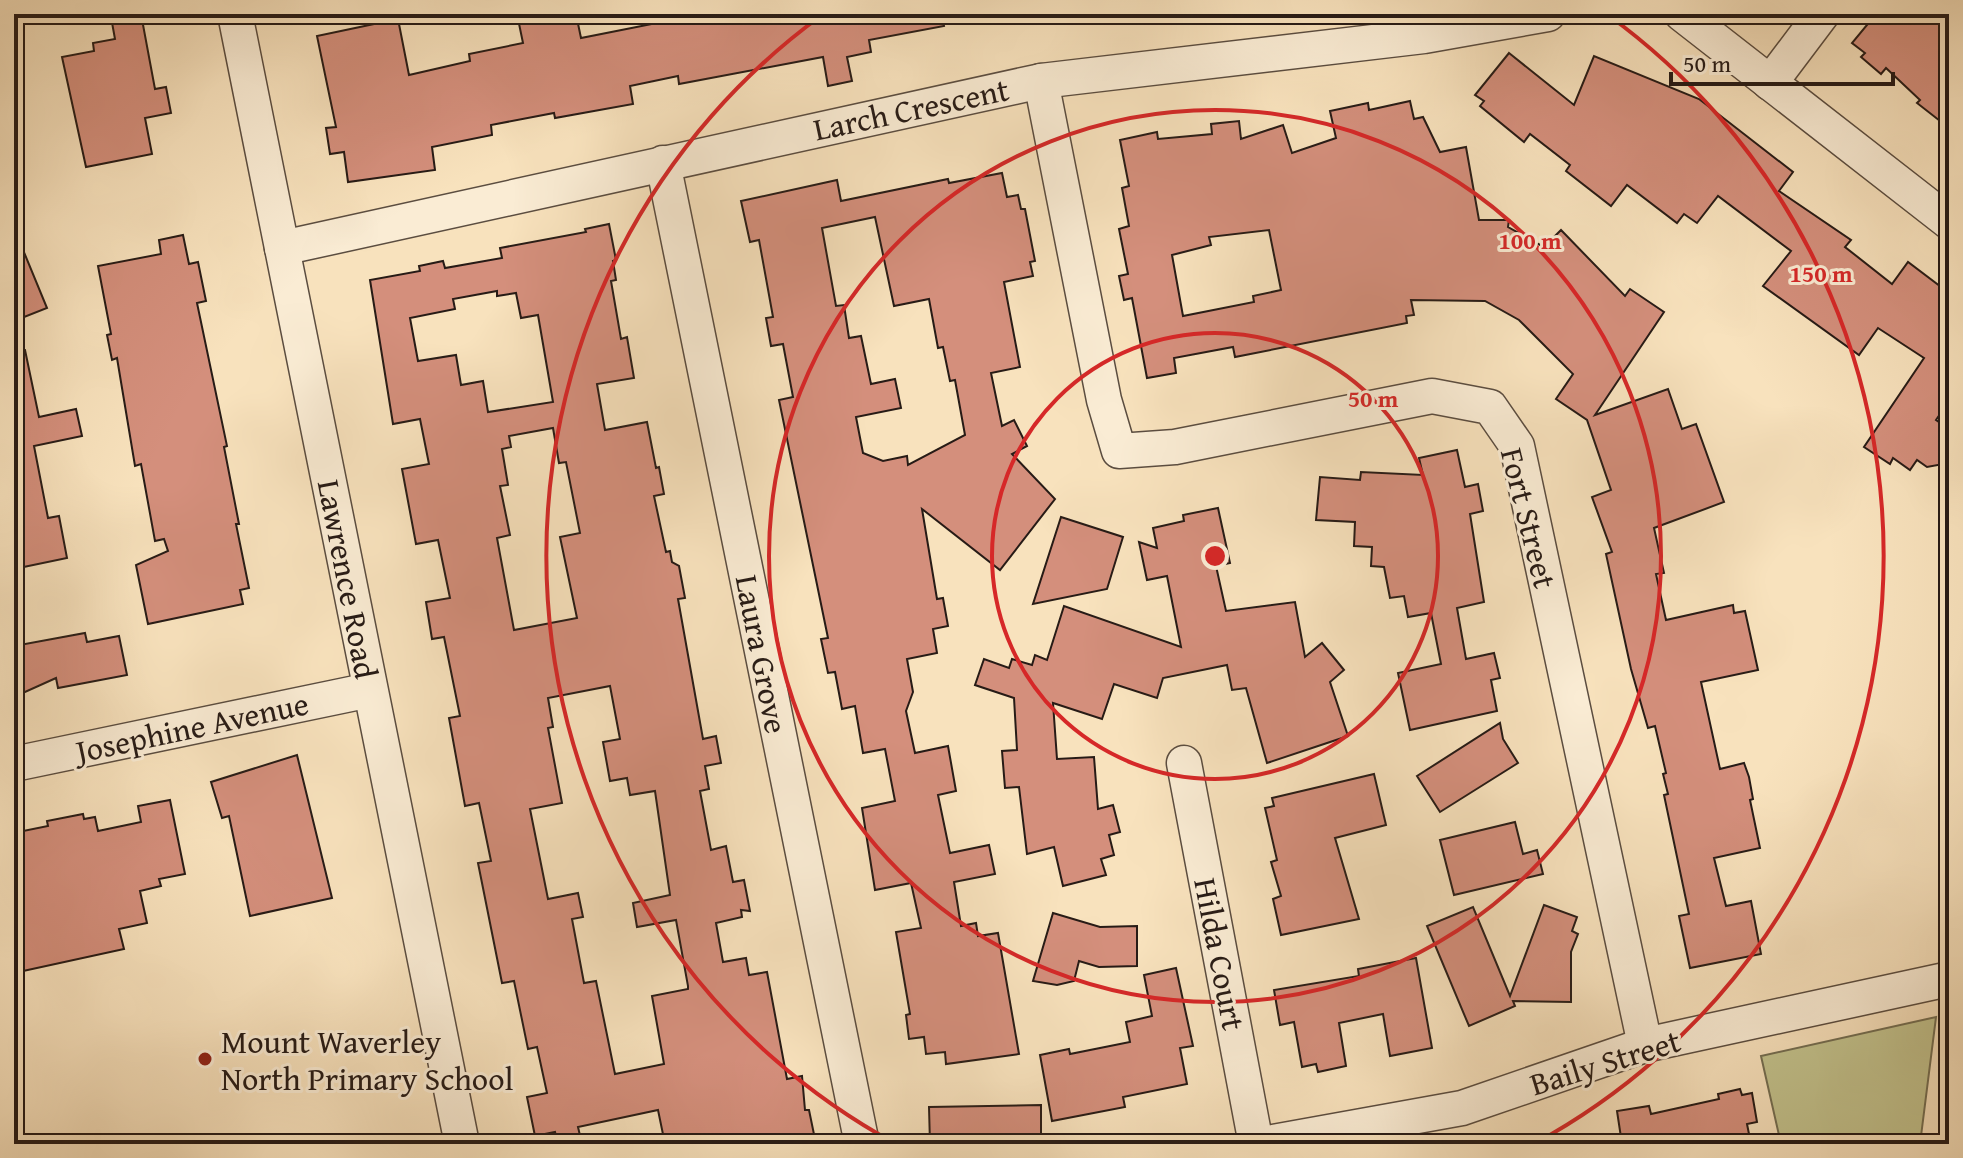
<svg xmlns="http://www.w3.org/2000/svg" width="1963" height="1158" viewBox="0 0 1963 1158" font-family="'Gentium Book Plus',serif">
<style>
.green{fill:#c2c28d;stroke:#746e52;stroke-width:2}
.building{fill:#d48f7c;stroke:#271b16;stroke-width:2;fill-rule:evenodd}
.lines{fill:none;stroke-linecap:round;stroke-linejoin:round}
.minor-casing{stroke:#5b4d40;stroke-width:37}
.minor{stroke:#faecd4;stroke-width:34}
.ring{fill:none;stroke:#d62828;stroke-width:4}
.poi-dot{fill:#8f2418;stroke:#faecd4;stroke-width:3}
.labels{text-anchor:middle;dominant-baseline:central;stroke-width:6;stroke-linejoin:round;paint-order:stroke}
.street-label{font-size:32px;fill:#271b16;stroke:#faecd4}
.poi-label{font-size:32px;fill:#271b16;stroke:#faecd4;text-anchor:start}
.centre{fill:#d62828;stroke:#faecd4;stroke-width:4}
.ring-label{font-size:24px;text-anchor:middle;font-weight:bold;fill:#d62828;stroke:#faecd4;stroke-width:6;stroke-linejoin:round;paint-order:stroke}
</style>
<rect width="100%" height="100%" fill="#f8e2bd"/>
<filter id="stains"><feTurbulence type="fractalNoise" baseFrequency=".0025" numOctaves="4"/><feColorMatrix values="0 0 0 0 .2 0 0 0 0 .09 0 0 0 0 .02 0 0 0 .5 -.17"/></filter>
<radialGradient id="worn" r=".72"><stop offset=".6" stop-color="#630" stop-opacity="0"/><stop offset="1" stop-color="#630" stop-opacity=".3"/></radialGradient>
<polygon class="green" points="1936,1017 1920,1144 1781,1144 1761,1056"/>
<g class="building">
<polygon points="125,14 141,14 155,89 166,87 171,113 145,118 152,154 86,167 62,57 94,51 93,43 115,39 111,17"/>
<polygon points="517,14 576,14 581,38 667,21 666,14 942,14 944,26 869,40 871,52 847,57 852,81 828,86 823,57 679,84 678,76 630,86 633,104 555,118 554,113 491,125 492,135 432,147 435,170 348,182 344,152 330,154 326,128 336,127 317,36 398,19 409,75 470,61 469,54 523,43"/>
<polygon points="1876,14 1949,14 1949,128 1917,103 1920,100 1886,68 1881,74 1861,57 1865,53 1852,43"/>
<polygon points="1509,53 1574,105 1594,56 1699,99 1793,172 1779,191 1851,240 1845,247 1892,284 1908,262 1949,293 1949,401 1936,420 1949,429 1949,463 1927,467 1917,460 1910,470 1893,458 1890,464 1864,447 1924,358 1878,328 1859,355 1763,286 1791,251 1718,196 1697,223 1684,214 1677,223 1627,185 1611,206 1566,171 1570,165 1530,134 1524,142 1480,106 1484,101 1475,95"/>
<path d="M1410,101L1414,119L1423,117L1440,152L1466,147L1479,220H1509L1508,227L1544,247L1561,230L1625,296L1630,289L1664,312L1595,415L1668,389L1682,429L1696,424L1724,502L1654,528L1664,573L1656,574L1666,620L1733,605L1734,613L1745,611L1758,670L1701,682L1720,769L1744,763L1749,777L1753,799L1750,800L1760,848L1714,858L1726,906L1751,901L1761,954L1690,968L1679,916L1689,914L1664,795L1668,794L1663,774L1666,773L1655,726L1648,728L1631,669L1606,554L1612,552L1592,497L1611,490L1587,420L1556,399L1573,374L1519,320L1485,301L1411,300L1414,315L1406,316L1407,323L1235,357L1233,347L1174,358L1176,373L1147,378L1132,298L1124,300L1119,276L1128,274L1119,229L1129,226L1122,188L1129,186L1120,140L1157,132L1158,139L1212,134L1211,124L1239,121L1241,139L1283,125L1292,153L1336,138L1330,111L1368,103L1369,110ZM1269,230L1281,290L1253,296L1254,302L1183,316L1172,255L1211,245L1209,237Z"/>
<path d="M1002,173L1007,197L1018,195L1021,209H1025L1035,261L1030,262L1033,276L1004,282L1020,367L991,373L1002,426L1014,420L1027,446L1012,454L1055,499L1000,570L922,509L937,599L943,598L948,626L933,629L937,653L907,659L913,692L906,711L915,753L948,746L956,791L938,795L950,853L989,845L995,874L954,882L961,926L976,923L978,936L998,933L1019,1054L946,1064L945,1052L926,1054L924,1037L909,1039L906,1015L910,1014L896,932L921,928L911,883L875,890L862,808L895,801L885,749L863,753L855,706L842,709L835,672L828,673L821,639L828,638L779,400L793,397L783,344L771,346L766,318L773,317L759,240L750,242L741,201L837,180L841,201L948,179L949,183ZM875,217L894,306L929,299L938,348L943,347L950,381L955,380L965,435L908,465L907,456L883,461L863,453L856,417L901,408L895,379L871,384L861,336L849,338L844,305L836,306L822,228Z"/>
<path d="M609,224L616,260L613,261L616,280L611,281L621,339L627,337L634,378L597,384L605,430L647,422L656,468L659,467L664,494L654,496L666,552L670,551L672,562L679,566L685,598L678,599L703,739L716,736L721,763L705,766L709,789L700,791L711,850L726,846L733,882L744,880L750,911L741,910L742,917L716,923L723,962L746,958L749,975L767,972L787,1079L802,1076L805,1110H809L816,1144H665L658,1110L578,1127L582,1144H558L555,1132L535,1136L527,1097L547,1093L537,1047L528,1049L514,981L502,983L478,863L491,861L479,803L465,806L449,718L460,716L444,637L432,639L426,602L450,598L438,540L416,544L402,469L429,464L420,419L393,424L370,280L420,271L419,266L443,261L445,268L502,258L500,248L586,232L585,229ZM497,291V296L516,293L521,318L538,315L553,402L488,412L483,381L461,385L456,355L418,361L410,318L455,309L453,299ZM553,428L559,463L566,462L580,533L560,537L577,618L514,630L497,538L510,535L500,486L508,485L502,449L511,447L509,436ZM610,686L620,739L603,742L610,781L627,778L630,795L655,791L670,895L633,903L637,927L676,920L688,986V989L652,996L664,1064L615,1074L596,981L584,983L572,919L583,917L578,893L548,899L530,809L562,803L548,728L553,727L548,698Z"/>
<polygon points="14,228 47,308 14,321"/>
<polygon points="183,235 189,264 198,262 206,301 197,303 227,446 224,447 239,524 236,524 249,588 240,590 243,604 148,624 136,565 168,551 164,539 155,541 141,464 135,466 117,358 112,360 107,335 111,334 98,266 161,254 159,240"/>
<polygon points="25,350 39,417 76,409 82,436 34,446 48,518 59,516 67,558 14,569 14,351"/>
<polygon points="1457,450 1465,487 1478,484 1483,511 1470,514 1484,602 1457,608 1466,659 1494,653 1500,678 1491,680 1497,711 1410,730 1398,673 1441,664 1431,613 1408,617 1404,596 1390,598 1384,567 1371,566 1372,547 1354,546 1355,522 1316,520 1320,477 1360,480 1361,472 1423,475 1419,458"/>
<polygon points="1218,508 1230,563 1216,566 1226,611 1295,602 1305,657 1322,643 1344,670 1330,682 1348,736 1267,763 1246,688 1232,690 1227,665 1163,678 1157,698 1114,684 1102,719 1053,703 1057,759 1094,757 1098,809 1113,805 1120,832 1109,835 1114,855 1101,859 1106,875 1063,886 1054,847 1027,854 1019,787 1005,788 1002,751 1017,750 1014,698 975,685 984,659 1009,668 1012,659 1032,665 1035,655 1047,660 1064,606 1181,647 1167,576 1147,580 1139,542 1157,548 1153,528 1184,521 1183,515"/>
<polygon points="1061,517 1123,537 1107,589 1033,604"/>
<polygon points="85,633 87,642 119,636 127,675 58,688 56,678 14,697 14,646"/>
<polygon points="1500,723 1503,739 1518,763 1440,812 1417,776"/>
<polygon points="297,755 332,898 250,916 229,816 222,818 211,782"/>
<polygon points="1374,774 1386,825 1335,838 1359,919 1281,935 1273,899 1281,896 1271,862 1277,860 1265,808 1274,806 1272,798"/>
<polygon points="170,800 185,874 159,879 161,886 140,891 147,923 119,929 124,949 14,973 14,842 24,839 23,831 48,826 47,821 83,814 84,819 95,817 98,831 141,822 138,806"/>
<polygon points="1515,822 1523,854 1537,850 1543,874 1454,895 1440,840"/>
<polygon points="1544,905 1577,917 1572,931 1578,934 1571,952 1571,1002 1513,1001 1515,1006 1469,1026 1427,926 1473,907 1510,996"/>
<polygon points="1053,913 1100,927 1137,926 1137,966 1099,967 1079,961 1074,981 1057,985 1033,981"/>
<polygon points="1416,958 1432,1048 1390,1056 1383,1014 1339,1023 1346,1066 1318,1072 1316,1064 1302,1067 1294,1022 1280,1025 1274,990 1359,976 1358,969"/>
<polygon points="1176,968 1193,1046 1180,1048 1187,1084 1123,1097 1125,1107 1052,1121 1040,1055 1069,1049 1070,1054 1130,1042 1126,1022 1152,1016 1144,975"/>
<polygon points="1740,1089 1742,1095 1752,1093 1757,1122 1747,1124 1751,1144 1622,1144 1617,1111 1649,1106 1651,1114 1719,1099 1718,1094"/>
<polygon points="1041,1105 1041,1141 930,1144 929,1107"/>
</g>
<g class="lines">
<g class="minor-casing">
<g id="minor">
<polyline points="235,14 462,1144"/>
<polyline points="1682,14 1949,222"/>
<polyline points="1041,81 1104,400 1119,451 1175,447 1432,396 1490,407 1517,446 1645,1045"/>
<polyline points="1770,83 1822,14"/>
<polyline points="663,163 862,1144"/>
<polyline points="282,248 1041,81 1424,36 1548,14"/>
<polyline points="1184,763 1256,1144"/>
<polyline points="14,764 370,690"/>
<polyline points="1262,1144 1462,1108 1645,1045 1949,979"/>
</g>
</g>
<use href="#minor" class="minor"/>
</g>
<g class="ring">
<circle cx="1215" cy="556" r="223"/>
<circle cx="1215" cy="556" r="446"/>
<path d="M896 1144A669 669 0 0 1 822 15M1608 15A669 669 0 0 1 1534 1144"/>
</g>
<circle class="poi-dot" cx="205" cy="1059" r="8"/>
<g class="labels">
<g class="street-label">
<text transform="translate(911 109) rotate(-12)">Larch Crescent</text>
<text transform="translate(1529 518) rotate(76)">Fort Street</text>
<text transform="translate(348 579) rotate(79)">Lawrence Road</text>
<text transform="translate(762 654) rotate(79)">Laura Grove</text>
<text transform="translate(192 727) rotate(-12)">Josephine Avenue</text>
<text transform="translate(1220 954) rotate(79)">Hilda Court</text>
<text transform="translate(1605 1062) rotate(-17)">Baily Street</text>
</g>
<g class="poi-label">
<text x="221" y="1041">Mount Waverley<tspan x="221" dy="37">North Primary School</tspan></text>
</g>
</g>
<circle cx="1215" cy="556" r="12" class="centre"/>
<g class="ring-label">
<text x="1530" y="249">100 m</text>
<text x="1821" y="282">150 m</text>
<text x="1373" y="407">50 m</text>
</g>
<rect width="1963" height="1158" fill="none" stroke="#f8e2bd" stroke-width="48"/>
<rect x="16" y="16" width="1931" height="1126" fill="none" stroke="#271b16" stroke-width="4"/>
<rect x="24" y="24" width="1915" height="1110" fill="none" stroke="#271b16" stroke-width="2"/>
<path d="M1671 72v12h222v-12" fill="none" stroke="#271b16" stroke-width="4"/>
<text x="1683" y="72" font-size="24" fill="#271b16" stroke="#faecd4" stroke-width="6" paint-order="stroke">50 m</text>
<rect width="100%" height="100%" filter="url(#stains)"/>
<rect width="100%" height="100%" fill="url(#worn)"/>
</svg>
